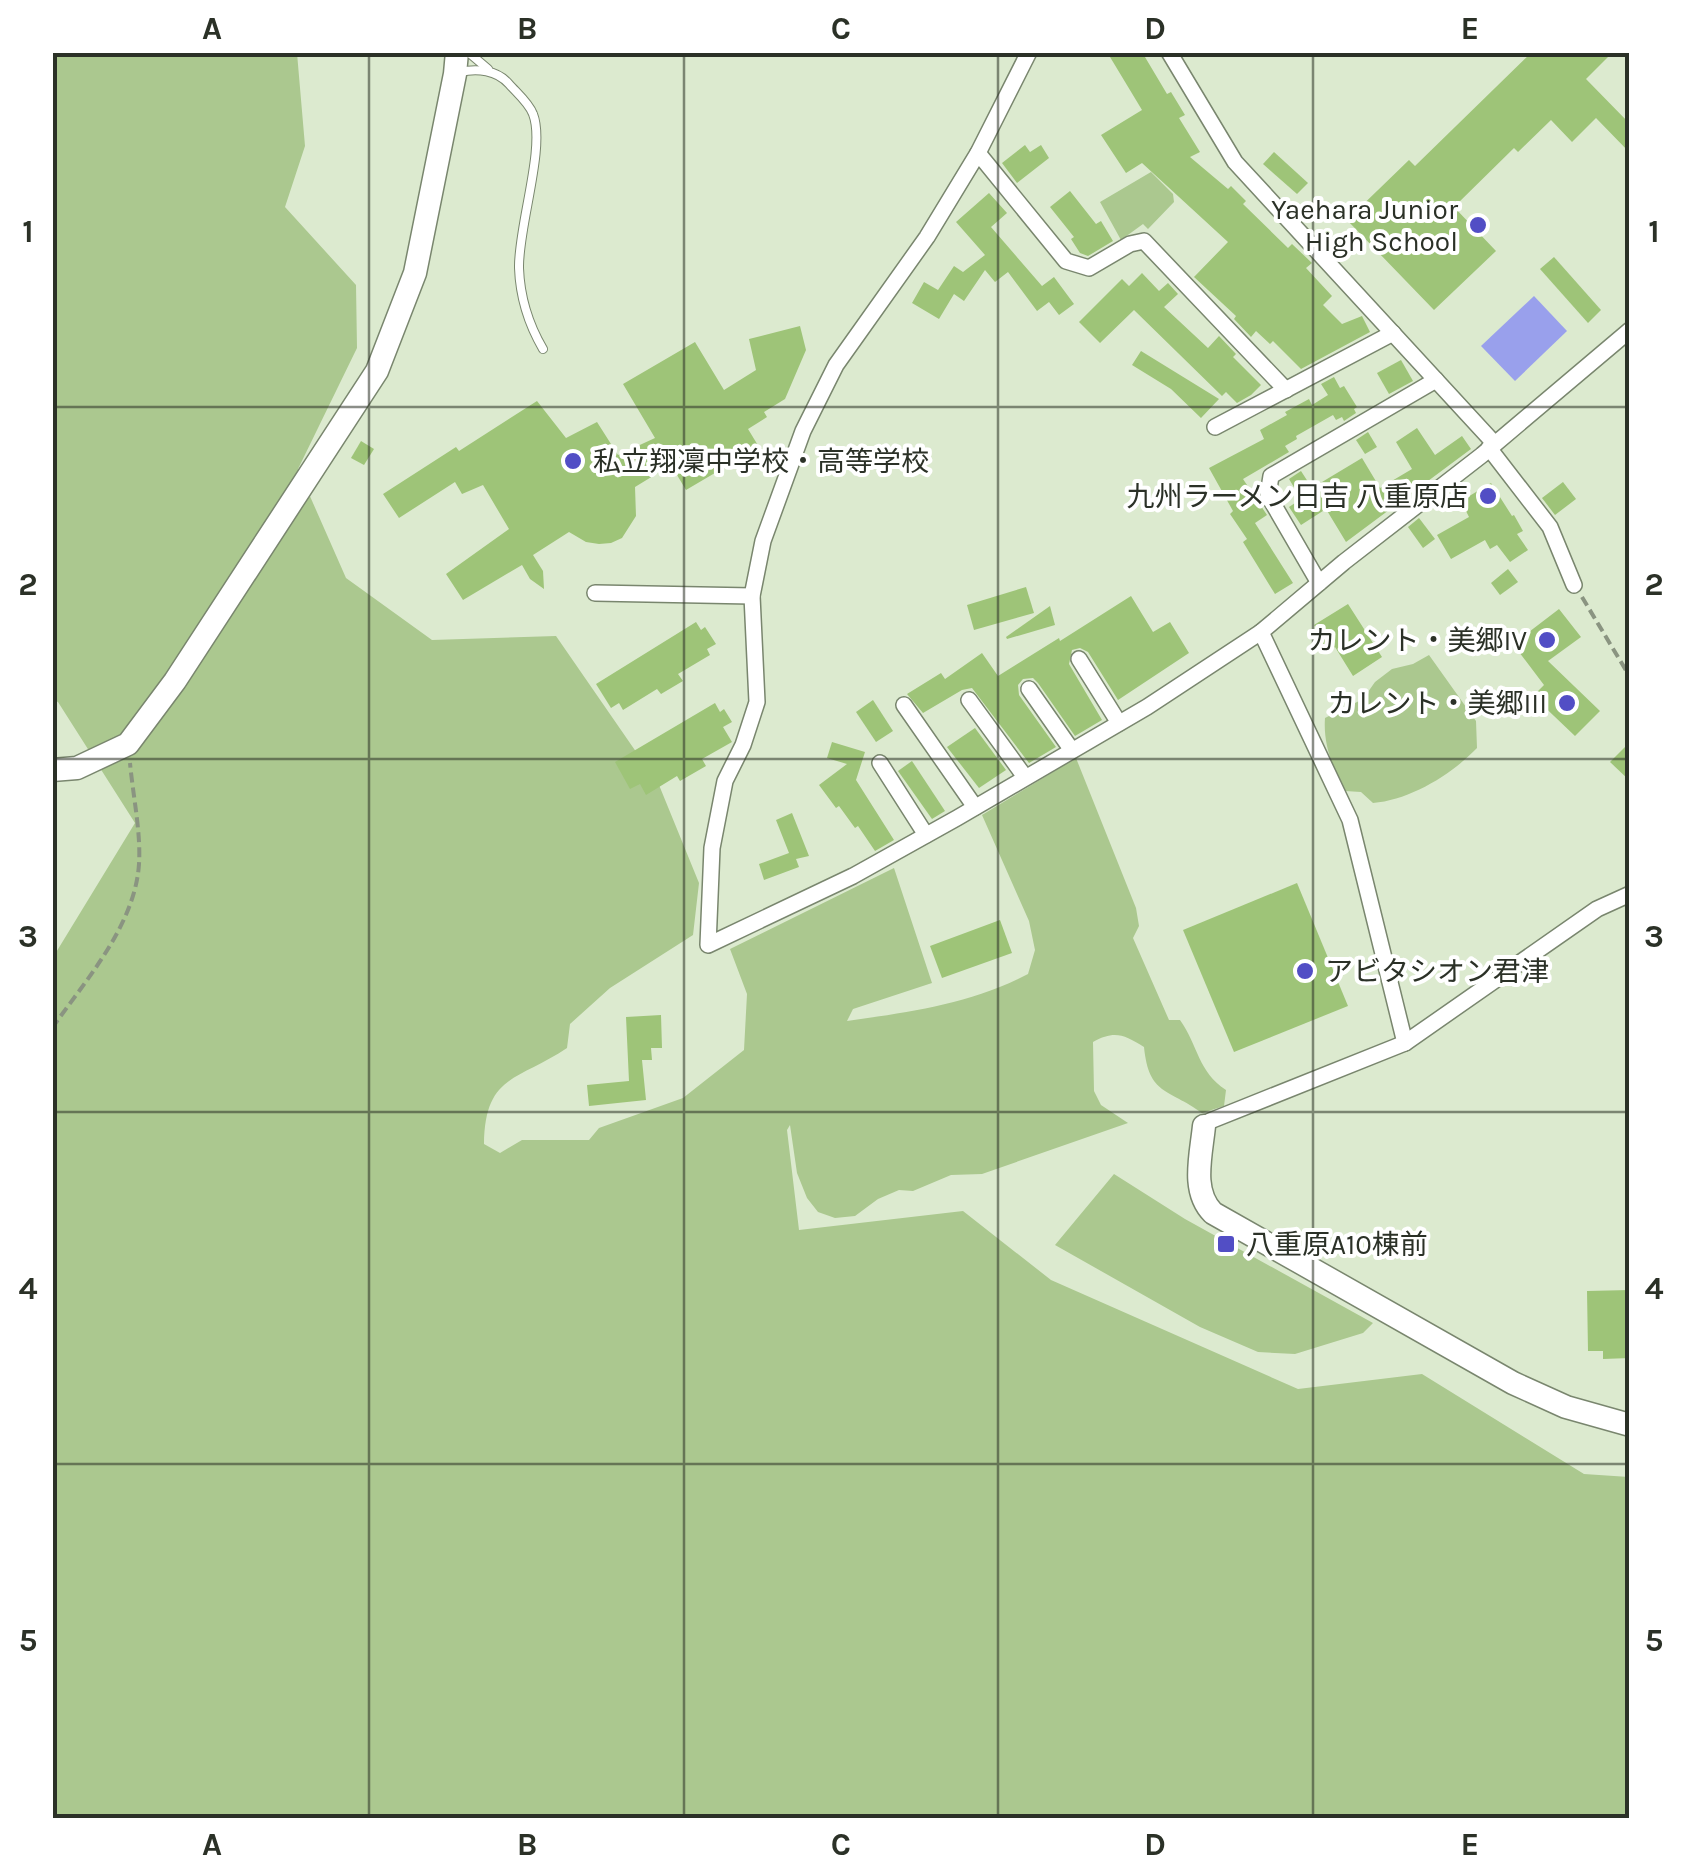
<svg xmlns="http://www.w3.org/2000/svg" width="1682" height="1871" viewBox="0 0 1682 1871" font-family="Karla,'Noto Sans JP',sans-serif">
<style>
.green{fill:#abc88f}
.water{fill:#99a0ec}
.building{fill:#9ec478}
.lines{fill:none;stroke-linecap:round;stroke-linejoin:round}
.lane-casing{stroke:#79866e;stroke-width:10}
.street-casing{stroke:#79866e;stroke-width:18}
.secondary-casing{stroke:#79866e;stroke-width:25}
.path{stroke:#8a9481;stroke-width:4;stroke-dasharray:10 5;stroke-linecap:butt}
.lane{stroke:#fff;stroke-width:8}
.street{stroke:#fff;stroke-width:15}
.secondary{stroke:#fff;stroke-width:22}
.grid{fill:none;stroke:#2b3127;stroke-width:2.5;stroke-opacity:0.55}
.poi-dot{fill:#524ec5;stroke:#fff;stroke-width:4}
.labels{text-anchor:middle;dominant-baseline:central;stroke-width:8;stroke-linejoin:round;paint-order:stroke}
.poi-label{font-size:28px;fill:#2b3127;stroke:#fff;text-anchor:end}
.neatline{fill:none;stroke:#2b3127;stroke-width:4}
.grid-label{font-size:32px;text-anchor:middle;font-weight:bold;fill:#2b3127}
</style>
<rect width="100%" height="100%" fill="#dceacf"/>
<g class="green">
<path d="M53,53H297L305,146L285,207L356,285L357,348L298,469L346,578L432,640L556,636L659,785L699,883L693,935L610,988L570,1024L567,1048C518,1081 485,1074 484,1144L500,1153L522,1140H589L599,1128L683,1098L744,1050L747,994L730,949L894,868L932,983L853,1009L847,1021C910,1012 970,1004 1028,974L1035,950L1029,921L982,815L1076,758L1136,908L1139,926L1133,938L1169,1020H1180C1198,1045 1198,1072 1226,1090L1224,1106L1202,1113C1168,1088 1149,1096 1144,1047C1124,1035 1115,1030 1093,1042L1094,1091L1101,1105L1128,1123L982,1174L951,1175L913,1191L899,1190L878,1199L855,1216L835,1218L818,1212L807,1198L797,1173L790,1125L787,1130L799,1230L963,1211L1051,1280L1298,1389L1422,1374L1584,1474L1629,1477V1818H53L52,959L135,823L58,702L53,700Z"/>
<polygon points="1151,172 1173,194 1174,202 1148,229 1143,224 1121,240 1100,202"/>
<path d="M1429,655L1476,721L1477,748C1451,775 1410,800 1373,803L1361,792L1345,791C1333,768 1323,745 1325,718L1363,699L1375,682L1392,669L1413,664Z"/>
<polygon points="1114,1174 1185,1219 1373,1323 1363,1333 1295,1354 1258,1352 1200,1327 1055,1245"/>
</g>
<polygon class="water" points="1534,296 1567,331 1515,381 1481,346"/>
<g class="building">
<polygon points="1107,52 1142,52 1167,94 1171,92 1185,115 1179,118 1200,152 1190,157 1228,189 1231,186 1246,201 1243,204 1288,248 1292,244 1312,263 1306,268 1332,296 1323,305 1342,324 1362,316 1370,332 1301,369 1273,341 1270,344 1256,331 1251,337 1234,319 1236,316 1194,277 1228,242 1142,163 1126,173 1101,135 1142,110"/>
<polygon points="1532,52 1613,52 1586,79 1630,124 1630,153 1596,118 1572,142 1551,120 1518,152 1514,148 1454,207 1496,251 1434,310 1347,220 1409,160 1415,166"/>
<polygon points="1025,145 1030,152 1041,145 1049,158 1017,183 1002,163"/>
<polygon points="1274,152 1308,183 1297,194 1263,164"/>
<polygon points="1070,191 1096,224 1101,221 1113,241 1088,256 1080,253 1071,239 1074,237 1050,207"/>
<polygon points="989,193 1007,213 991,227 1042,286 1054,277 1074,304 1059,315 1049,302 1037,311 1008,272 995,282 985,270 964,301 954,294 939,319 912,303 924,282 938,290 954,266 963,272 985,255 956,222"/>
<polygon points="1554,257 1601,310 1588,323 1540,269"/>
<polygon points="1142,273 1159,291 1168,283 1178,294 1164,307 1208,348 1219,336 1236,354 1233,357 1261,385 1251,395 1237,403 1226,392 1222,396 1134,310 1100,343 1079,322 1122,279 1129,286"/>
<polygon points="800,326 806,350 785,399 764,412 767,417 748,429 759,447 686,490 671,465 635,487 636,516 622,538 611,543 599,544 586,542 569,532 533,555 543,571 544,589 530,579 522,565 463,600 446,574 509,529 483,485 462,494 455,482 399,518 383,494 456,447 459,451 537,401 566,438 597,422 618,455 655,438 623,384 695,342 724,390 756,370 749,339"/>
<polygon points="1141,351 1219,399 1201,418 1171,389 1132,365"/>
<polygon points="1401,360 1413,381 1389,394 1377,373"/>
<polygon points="1334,377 1340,388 1344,386 1357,407 1354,409 1356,413 1344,421 1342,417 1336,420 1333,415 1296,436 1297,439 1285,446 1289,452 1243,479 1267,515 1255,523 1293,583 1275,594 1243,542 1247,539 1230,514 1233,511 1209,468 1264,439 1260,430 1287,415 1285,412 1309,399 1312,405 1328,395 1321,384"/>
<polygon points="1417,428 1435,455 1462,436 1471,449 1346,542 1326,509 1301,525 1289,507 1301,499 1289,479 1301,471 1312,488 1362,458 1380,488 1412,469 1396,442"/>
<polygon points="1368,432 1377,447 1365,454 1356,440"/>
<polygon points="361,441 374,449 364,465 351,458"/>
<polygon points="1563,482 1576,499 1555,515 1542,498"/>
<polygon points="1491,483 1512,516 1514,515 1523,531 1517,534 1528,550 1510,562 1497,545 1490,549 1485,540 1451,559 1437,535 1469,517 1461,501"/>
<polygon points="1419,518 1435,539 1423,548 1408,527"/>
<polygon points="1508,569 1518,582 1500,595 1491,583"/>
<polygon points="1026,587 1034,613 974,630 967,605"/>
<polygon points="1131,596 1153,632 1170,622 1189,653 1118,700 1088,652 1080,648 1072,650 1069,664 1102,720 1075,736 1038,683 1033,678 1023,679 1018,685 1019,695 1056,747 1029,763 972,688 962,690 923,713 907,694 941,673 945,679 982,653 998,676 1059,638 1060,641"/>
<polygon points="1348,604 1382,657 1353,676 1335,647 1326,653 1314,636 1319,633 1314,625"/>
<polygon points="1050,606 1055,625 1007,639 1006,637"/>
<polygon points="1559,609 1581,637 1548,661 1600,711 1575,736 1533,696 1544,685 1513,644"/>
<polygon points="696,622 701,630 705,627 716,644 707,649 710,655 678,674 683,681 661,694 657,689 623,710 619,703 611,708 596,684"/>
<polygon points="873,700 893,731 876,742 856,712"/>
<polygon points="715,703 720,712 724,709 732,722 723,727 732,742 702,759 706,766 680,781 677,776 646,795 640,784 630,789 615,762"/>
<polygon points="975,728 1006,770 979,788 947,747"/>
<polygon points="832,742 865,752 856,780 894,840 875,851 858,826 855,828 839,806 836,808 819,785 847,764 827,758"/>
<polygon points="1630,742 1630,781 1610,762"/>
<polygon points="912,761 945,811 932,819 898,771"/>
<polygon points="792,813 809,856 796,859 799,867 764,880 759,864 789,853 776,820"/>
<polygon points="1297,883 1348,1006 1234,1052 1183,930"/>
<polygon points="1000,920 1012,953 942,978 930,946"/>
<polygon points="661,1015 662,1048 651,1048 652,1060 642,1060 646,1100 589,1106 587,1085 629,1081 626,1017"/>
<polygon points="1630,1290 1630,1358 1603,1359 1603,1351 1588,1351 1587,1291"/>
</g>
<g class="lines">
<g class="lane-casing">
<g id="lane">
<polyline points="468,52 488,69"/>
<path d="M460,72C477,68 497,70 509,84C517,93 529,103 533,114C546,147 518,227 519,268C520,296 529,325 543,349"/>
</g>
</g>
<g class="street-casing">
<g id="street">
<polyline points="1029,52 978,153 927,237 836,365 803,431 763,541 752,596 757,702 743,745 725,781 712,848 708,945 853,876 957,818 1147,707 1261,632 1344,562 1482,455 1630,330"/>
<polyline points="1169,52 1235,162 1494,443"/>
<polyline points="978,153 1066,261 1089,268 1130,244 1144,241 1286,390"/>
<polyline points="1215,427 1393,333"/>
<polyline points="1489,448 1550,527 1574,585"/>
<polyline points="1319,583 1268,495 1271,476 1436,380"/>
<polyline points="595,593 752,596"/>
<polyline points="1261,632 1350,820 1405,1043"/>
<polyline points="1079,659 1119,723"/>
<polyline points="1029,689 1071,749"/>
<polyline points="969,700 1025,777"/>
<polyline points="904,705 975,807"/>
<polyline points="880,763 926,835"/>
<polyline points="1204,1126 1210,1121 1405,1043 1597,909 1630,894"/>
</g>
</g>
<g class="secondary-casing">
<g id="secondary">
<polyline points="52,770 77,768 128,744 175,681 377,371 415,273 455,74 457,52"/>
<path d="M1204,1126C1201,1156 1191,1191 1213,1213L1513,1383L1566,1407L1630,1425"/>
</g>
</g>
<g class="path">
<polyline points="1582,597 1630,677"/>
<path d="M52,1028C86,980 135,925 139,864C141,832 133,796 130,763"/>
</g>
<use href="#lane" class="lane"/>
<use href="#street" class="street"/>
<use href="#secondary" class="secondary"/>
</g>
<path class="grid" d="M369,52V1818M684,52V1818M998,52V1818M1313,52V1818M52,407H1630M52,759H1630M52,1112H1630M52,1464H1630"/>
<g class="poi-dot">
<circle cx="1478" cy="225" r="10"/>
<circle cx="573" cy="461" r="10"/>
<circle cx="1488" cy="496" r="10"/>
<circle cx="1547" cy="640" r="10"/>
<circle cx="1567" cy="703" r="10"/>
<circle cx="1305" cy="971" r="10"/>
<rect x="1216" y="1234" width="20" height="20" rx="5"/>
</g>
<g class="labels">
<g class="poi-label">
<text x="1458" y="209">Yaehara Junior<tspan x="1458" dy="32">High School</tspan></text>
<text x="593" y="461" text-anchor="start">私立翔凜中学校・高等学校</text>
<text x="1468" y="496">九州ラーメン日吉 八重原店</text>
<text x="1527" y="640">カレント・美郷IV</text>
<text x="1547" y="703">カレント・美郷III</text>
<text x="1325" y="971" text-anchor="start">アビタシオン君津</text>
<text x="1246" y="1244" text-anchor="start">八重原A10棟前</text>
</g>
</g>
<rect width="1682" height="1871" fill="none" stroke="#ffffff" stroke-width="110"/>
<rect x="55" y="55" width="1572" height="1761" class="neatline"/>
<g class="grid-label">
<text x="212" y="39">A</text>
<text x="527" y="39">B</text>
<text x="841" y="39">C</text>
<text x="1155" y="39">D</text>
<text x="1470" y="39">E</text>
<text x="28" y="242">1</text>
<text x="1654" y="242">1</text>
<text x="28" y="595">2</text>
<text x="1654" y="595">2</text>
<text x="28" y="947">3</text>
<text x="1654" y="947">3</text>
<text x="28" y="1299">4</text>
<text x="1654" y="1299">4</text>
<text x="28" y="1651">5</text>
<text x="1654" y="1651">5</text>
<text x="212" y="1855">A</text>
<text x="527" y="1855">B</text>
<text x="841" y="1855">C</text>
<text x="1155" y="1855">D</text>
<text x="1470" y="1855">E</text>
</g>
</svg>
